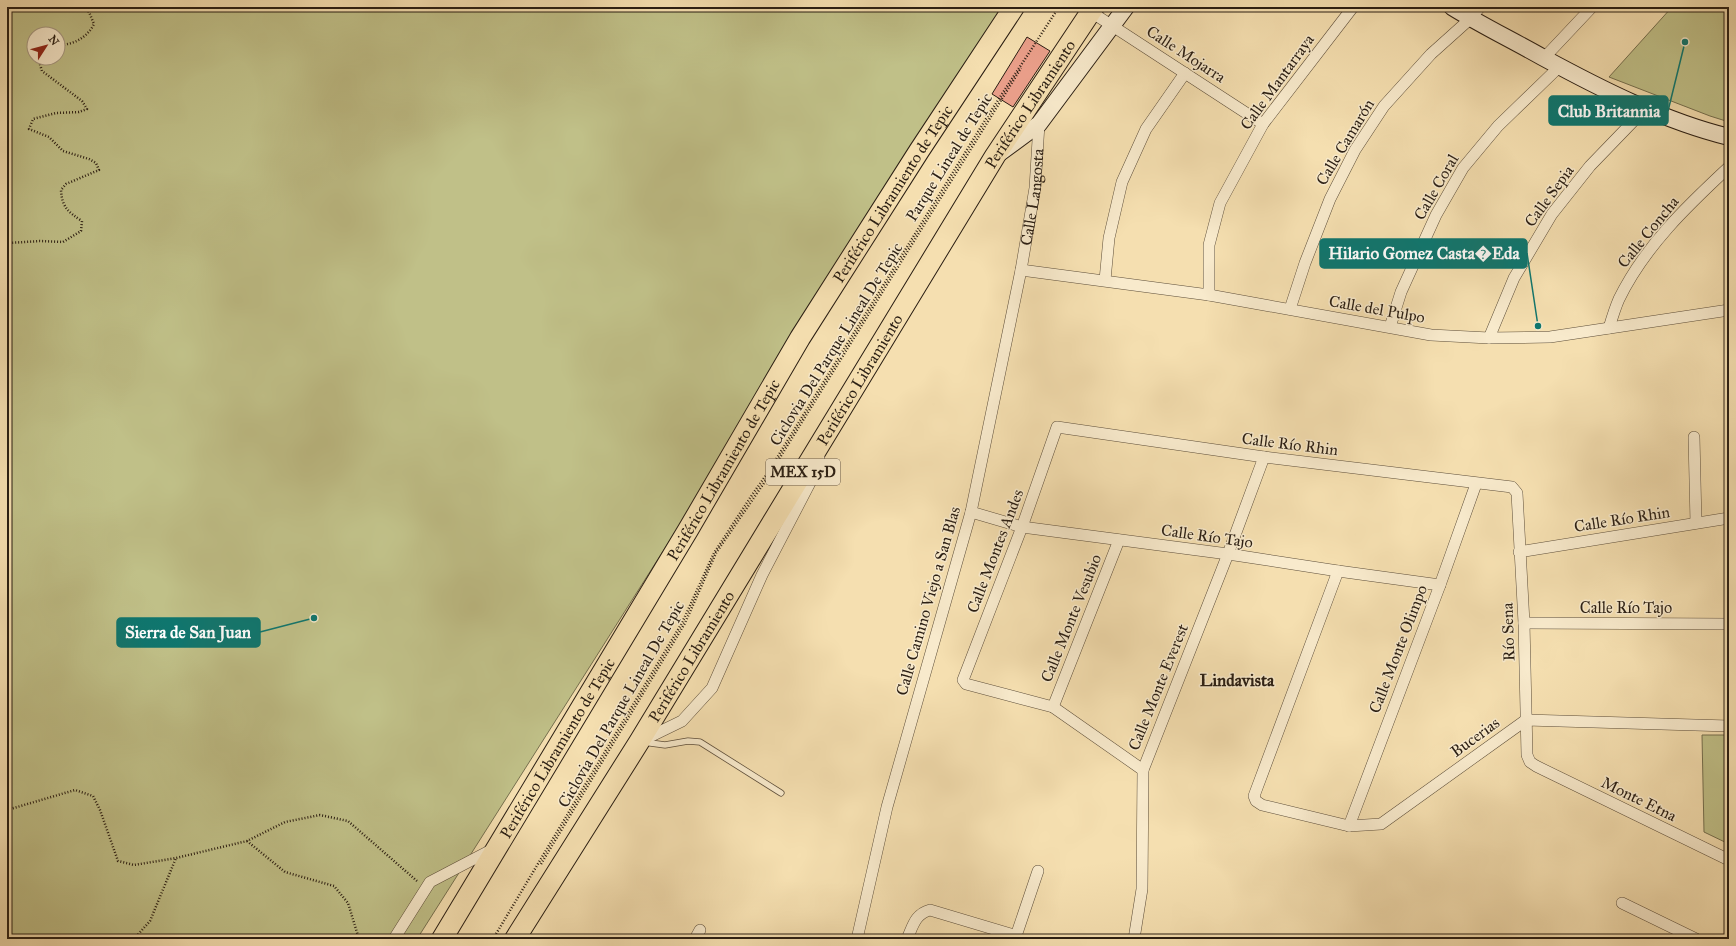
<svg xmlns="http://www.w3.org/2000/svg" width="1736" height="946" viewBox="0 0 1736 946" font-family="'IM FELL Great Primer',serif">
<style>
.green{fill:#c0c088;stroke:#756f4e;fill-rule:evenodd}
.building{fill:#e99e89;stroke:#2a1e13}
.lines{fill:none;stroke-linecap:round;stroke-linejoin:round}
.lane-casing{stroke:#5d4e3a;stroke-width:7}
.street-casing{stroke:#5d4e3a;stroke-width:12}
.secondary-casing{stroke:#2a1e13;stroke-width:18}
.highway-casing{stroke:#2a1e13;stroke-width:22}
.path{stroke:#2a1e13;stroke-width:2.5;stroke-dasharray:1 2;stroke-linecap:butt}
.lane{stroke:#f8eacc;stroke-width:5.5}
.street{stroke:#f8eacc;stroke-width:11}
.secondary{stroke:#f8eacc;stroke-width:16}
.highway{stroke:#f5dfb0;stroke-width:20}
.labels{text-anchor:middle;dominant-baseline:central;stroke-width:3;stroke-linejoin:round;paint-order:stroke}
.shield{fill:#f8eacc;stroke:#685b4a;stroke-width:1}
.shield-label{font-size:15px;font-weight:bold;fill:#2a1e13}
.street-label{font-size:16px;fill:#2a1e13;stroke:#f8eacc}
.neighbourhood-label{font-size:17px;font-weight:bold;fill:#2a1e13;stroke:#f8eacc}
.leader{fill:none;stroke:#0f766e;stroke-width:1.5}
.callout-dot{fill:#0f766e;stroke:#f8eacc;stroke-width:1.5}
.callout{fill:#0f766e;stroke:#0f766e;stroke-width:1.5}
.callout-label{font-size:17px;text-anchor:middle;font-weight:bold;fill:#fff}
</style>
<rect width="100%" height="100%" fill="#f5dfb0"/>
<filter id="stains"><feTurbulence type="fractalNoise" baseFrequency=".005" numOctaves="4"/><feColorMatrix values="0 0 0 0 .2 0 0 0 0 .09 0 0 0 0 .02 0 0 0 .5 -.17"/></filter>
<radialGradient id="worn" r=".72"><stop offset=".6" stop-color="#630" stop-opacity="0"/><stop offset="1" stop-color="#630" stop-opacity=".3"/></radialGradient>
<g class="green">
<path d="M7,7H1012L816,310L417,939H7ZM34,34H58V58H34Z"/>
<polygon points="1672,7 1729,7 1729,122 1710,116 1609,77"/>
<polygon points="1702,735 1729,735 1729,844 1704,832"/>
</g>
<polygon class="building" points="1027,37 1050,51 1013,107 992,94"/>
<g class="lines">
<g class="lane-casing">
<polyline id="lane" points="643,742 665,745 688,741 700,742 781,793"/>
</g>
<g class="street-casing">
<g id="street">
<polyline points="1091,12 1263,124"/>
<polyline points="1544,58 1592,7"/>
<polyline points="1021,270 1209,295 1431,335 1489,338 1550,337 1729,310"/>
<polyline points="1105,280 1109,238 1122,182 1146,129 1185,73"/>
<polyline points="1209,295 1209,245 1220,203 1263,124 1353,7"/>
<polyline points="1290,309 1305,263 1330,199 1355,150 1384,106 1431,54 1470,19 1480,7"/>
<polyline points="1390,327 1401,292 1436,215 1463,168 1498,126 1559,67"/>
<path d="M1609,328C1612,318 1615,308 1619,299C1645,246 1687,206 1729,167"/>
<polyline points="1489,338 1514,278 1552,214 1590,166 1646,108"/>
<polyline points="1694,437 1696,523"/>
<polyline points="971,512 1022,527 1228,554 1338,571 1440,585"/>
<polyline points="1519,552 1729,518"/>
<polyline points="1338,571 1254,796 1256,801 1262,805 1349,826 1381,824 1526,720 1729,726"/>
<polyline points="1524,623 1729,624"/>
<polyline points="1053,707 1119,540"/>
<polyline points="643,740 682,721 712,688 762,575 813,477 819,458"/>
<polyline points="1143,770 1053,707 966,684 963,680 1022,527 1057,427 1264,457 1512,487 1517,493 1524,623 1527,755 1530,762 1536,766 1729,860"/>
<polyline points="1349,826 1440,585 1476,484"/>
<polyline points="1622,903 1696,939"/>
<polyline points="394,939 430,882 493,849"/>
<polyline points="695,939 700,930"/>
<path id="s1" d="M857,939L887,807L971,512L1021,270L1035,188L1039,124"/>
<path d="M907,939C913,926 915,914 930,910L1017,936"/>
<polyline points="1015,939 1038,871"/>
<polyline points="1134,939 1142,889 1143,770 1228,554 1264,457"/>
</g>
</g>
<g class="secondary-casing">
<g id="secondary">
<path d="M1452,7C1481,25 1512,40 1542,57C1601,89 1664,121 1729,137"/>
<polyline points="1001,152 1039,124 1126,7"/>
</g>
</g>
<g class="highway-casing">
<g id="highway">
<path id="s2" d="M442,939L688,530L800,338L919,151L1014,7"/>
<path id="s3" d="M515,939L639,742L995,156L1094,7"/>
</g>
</g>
<g class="path">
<path d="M58,45C73,45 87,38 94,24L89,12L82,7"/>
<path d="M7,245L9,243L40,241L63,242L81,231L82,221C68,212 62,207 61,190L66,184L99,170L96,163L89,159L63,151L49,137L29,129L33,119L56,113L79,112L87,109L82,101L42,71L38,58"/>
<polyline points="7,810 75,790 93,796 100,810 118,861 134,865 176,858 247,841 285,822 320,815 348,821 417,881"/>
<polyline points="247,841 285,872 334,886 348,903 359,939"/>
<polyline points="541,864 685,623 716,553 766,480 1021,68"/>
<polyline points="134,939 150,921 176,858"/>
<polyline points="493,939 682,623 714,553 752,495 767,474 989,114 1059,7"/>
</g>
<use href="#lane" class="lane"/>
<use href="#street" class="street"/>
<use href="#secondary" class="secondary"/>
<use href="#highway" class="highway"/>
</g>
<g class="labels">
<rect class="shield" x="766" y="459" width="74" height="26" rx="3"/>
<g class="shield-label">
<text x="803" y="472">MEX 15D</text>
</g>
<g class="street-label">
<text transform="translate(1186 54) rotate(33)">Calle Mojarra</text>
<text transform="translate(1277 82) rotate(-54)">Calle Mantarraya</text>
<text stroke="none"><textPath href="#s3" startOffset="981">Periférico Libramiento</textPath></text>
<text transform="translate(1345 142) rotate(-59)">Calle Camarón</text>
<text transform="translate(949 157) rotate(-58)">Parque Lineal de Tepic</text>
<text transform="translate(1436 187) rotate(-60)">Calle Coral</text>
<text stroke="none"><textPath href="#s2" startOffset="871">Periférico Libramiento de Tepic</textPath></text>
<text transform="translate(1549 196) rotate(-54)">Calle Sepia</text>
<text stroke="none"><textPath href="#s1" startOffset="763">Calle Langosta</textPath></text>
<text transform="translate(1648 232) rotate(-51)">Calle Concha</text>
<text transform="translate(1377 309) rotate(10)">Calle del Pulpo</text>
<text transform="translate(836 344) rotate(-58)">Ciclovia Del Parque Lineal De Tepic</text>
<text stroke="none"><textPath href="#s3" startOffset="657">Periférico Libramiento</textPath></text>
<text transform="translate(1290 444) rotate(7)">Calle Río Rhin</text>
<text stroke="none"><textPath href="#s2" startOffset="547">Periférico Libramiento de Tepic</textPath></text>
<text transform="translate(1622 519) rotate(-9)">Calle Río Rhin</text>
<text transform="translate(1207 536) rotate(8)">Calle Río Tajo</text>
<text transform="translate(995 551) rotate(-69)">Calle Montes Andes</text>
<text transform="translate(928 601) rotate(-74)">Calle Camino Viejo a San Blas</text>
<text x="1626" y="607">Calle Río Tajo</text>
<text transform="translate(1071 618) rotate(-68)">Calle Monte Vesubio</text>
<text transform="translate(1508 632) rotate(-92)">Río Sena</text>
<text transform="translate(1398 649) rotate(-69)">Calle Monte Olimpo</text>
<text stroke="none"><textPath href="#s3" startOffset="333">Periférico Libramiento</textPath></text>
<text transform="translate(1158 687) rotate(-68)">Calle Monte Everest</text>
<text transform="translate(621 704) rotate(-60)">Ciclovia Del Parque Lineal De Tepic</text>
<text transform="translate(1475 737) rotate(-36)">Bucerias</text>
<text stroke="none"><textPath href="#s2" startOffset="223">Periférico Libramiento de Tepic</textPath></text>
<text transform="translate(1639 799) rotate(26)">Monte Etna</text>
</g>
<g class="neighbourhood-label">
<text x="1237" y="680">Lindavista</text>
</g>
</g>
<path class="leader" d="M1685 42L1668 111M1538 326L1527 253M314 618L260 632"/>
<g class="callout-dot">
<circle cx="1685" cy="42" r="4"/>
<circle cx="1538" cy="326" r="4"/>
<circle cx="314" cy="618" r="4"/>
</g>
<g class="callout">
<rect x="1549" y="96" width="119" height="29" rx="4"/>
<rect x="1320" y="239" width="207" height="29" rx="4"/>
<rect x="117" y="618" width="143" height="29" rx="4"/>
</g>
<g class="callout-label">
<text x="1609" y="117">Club Britannia</text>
<text x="1424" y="259">Hilario Gomez Casta�Eda</text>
<text x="188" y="638">Sierra de San Juan</text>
</g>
<rect width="1736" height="946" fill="none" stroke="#f5dfb0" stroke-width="24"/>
<rect x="8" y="8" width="1720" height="930" fill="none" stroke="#2a1e13" stroke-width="2"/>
<rect x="12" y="12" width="1712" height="922" fill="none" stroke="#2a1e13"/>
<g transform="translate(46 46) rotate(54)"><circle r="19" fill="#f8eacc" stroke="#a69882"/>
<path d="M0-3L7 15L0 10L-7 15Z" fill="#8f2418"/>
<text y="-6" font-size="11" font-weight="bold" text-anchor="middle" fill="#2a1e13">N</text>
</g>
<rect width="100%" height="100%" filter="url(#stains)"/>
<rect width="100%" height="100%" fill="url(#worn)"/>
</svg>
